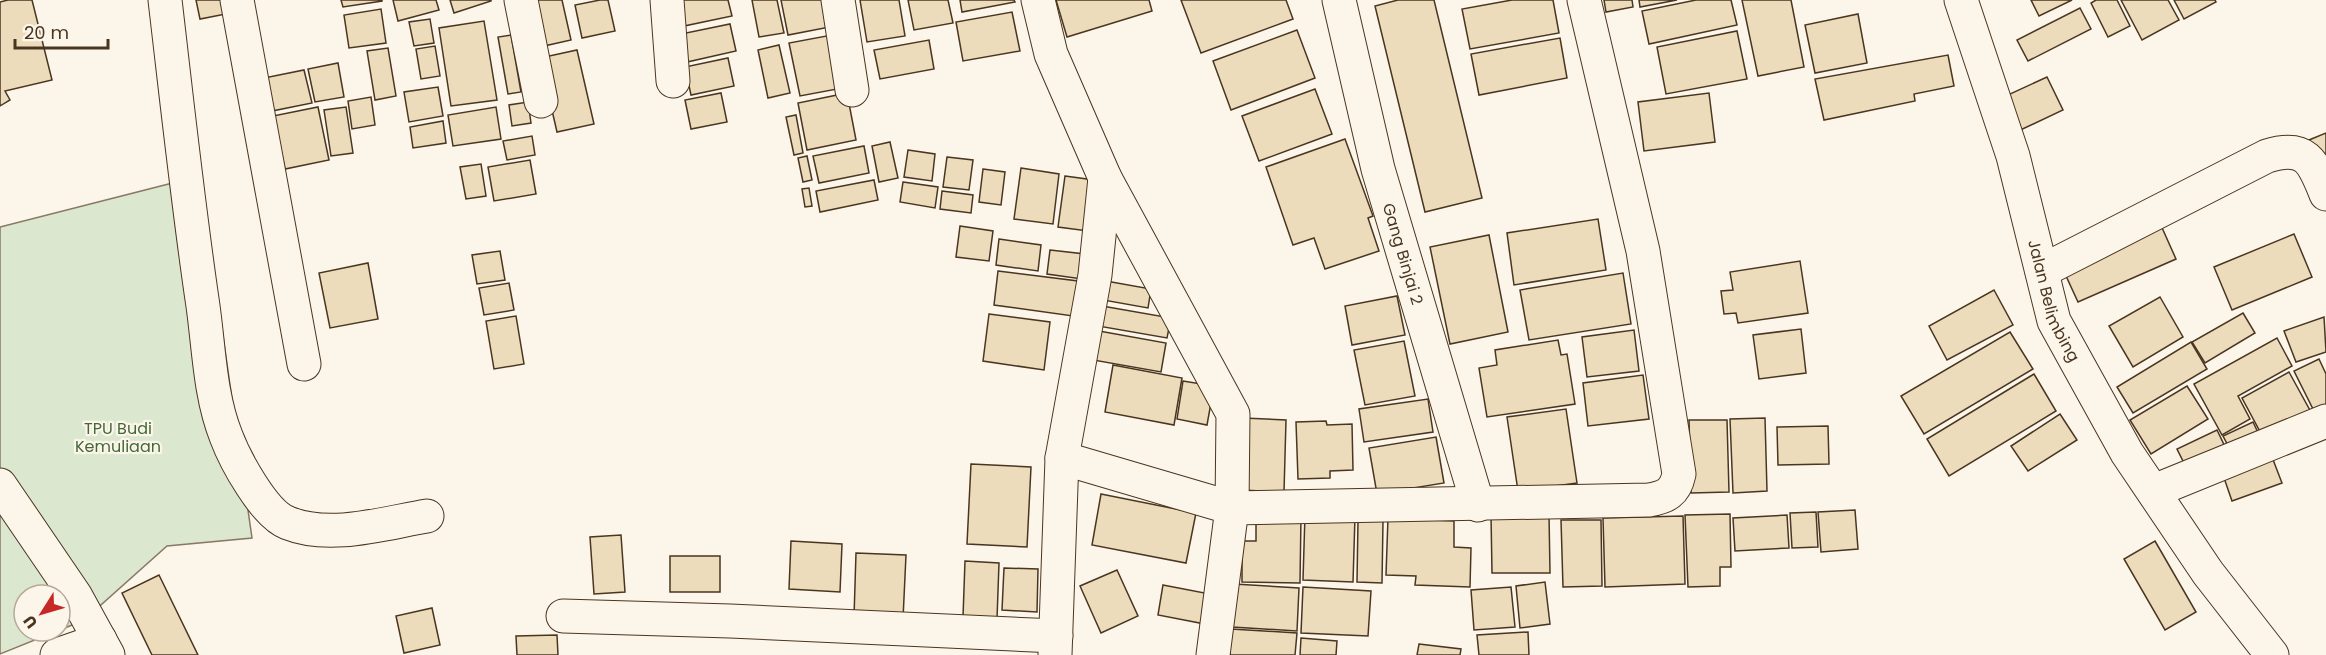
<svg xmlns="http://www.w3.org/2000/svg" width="2326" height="655" viewBox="0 0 2326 655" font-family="Poppins,sans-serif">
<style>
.green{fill:#dce7d0;stroke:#887966;stroke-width:1.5}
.building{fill:#ecdcbc;stroke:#4a3520;stroke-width:1.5}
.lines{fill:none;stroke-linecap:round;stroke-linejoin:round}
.minor-casing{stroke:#4a3520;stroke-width:35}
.minor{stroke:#fbf6e9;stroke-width:33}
.labels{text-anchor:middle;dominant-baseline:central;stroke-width:4.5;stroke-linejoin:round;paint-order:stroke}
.street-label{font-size:16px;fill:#4a3520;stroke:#fbf6e9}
.park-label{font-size:16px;fill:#436837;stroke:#fbf6e9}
</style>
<rect width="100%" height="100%" fill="#fbf6e9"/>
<polygon class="green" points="200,176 252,538 167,546 84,620 60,630 60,595 24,595 24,631 57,631 0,654 0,227"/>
<g class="building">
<polygon points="8,0 32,0 52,80 5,91 10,100 0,106 0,2"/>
<polygon points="196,0 228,0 231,13 200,19"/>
<polygon points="341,0 382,0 382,1 343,7"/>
<polygon points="393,0 436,0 439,10 398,21"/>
<polygon points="450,0 491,0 491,1 454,13"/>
<polygon points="533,0 562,0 571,40 544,46"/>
<polygon points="600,0 608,0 615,31 582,38 575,5"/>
<polygon points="678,0 728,0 732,16 684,26"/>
<polygon points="752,0 777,0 784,33 759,37"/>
<polygon points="781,0 830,0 835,26 788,35"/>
<polygon points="860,0 899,0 905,36 867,42"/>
<polygon points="908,0 948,0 953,23 914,30"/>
<polygon points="960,0 1014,0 1015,2 962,12"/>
<polygon points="1056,0 1149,0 1152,11 1067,37"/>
<polygon points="1181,0 1286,0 1293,19 1201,53"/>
<polygon points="1398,0 1434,0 1482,198 1425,212 1375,6"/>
<polygon points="1512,0 1553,0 1559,33 1470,49 1462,9"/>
<polygon points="1604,0 1632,0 1633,7 1606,12"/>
<polygon points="1639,0 1677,0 1640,7"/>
<polygon points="1696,0 1731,0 1737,25 1649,44 1642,11"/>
<polygon points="1742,0 1791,0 1804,67 1758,76"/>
<polygon points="2031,0 2072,0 2039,16"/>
<polygon points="2096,0 2117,0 2130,26 2108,37 2091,3"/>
<polygon points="2121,0 2168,0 2179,20 2142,40"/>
<polygon points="2174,0 2215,0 2216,2 2184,19"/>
<polygon points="2080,8 2091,29 2028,61 2017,40"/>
<polygon points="381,9 386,43 349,48 344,15"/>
<polygon points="1012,12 1020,51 963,61 956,22"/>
<polygon points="1858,14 1867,63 1815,73 1805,25"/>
<polygon points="430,19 434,43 414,46 409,22"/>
<polygon points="484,21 497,100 451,106 439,28"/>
<polygon points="730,24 736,51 687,62 681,34"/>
<polygon points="1297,30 1315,78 1231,110 1213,61"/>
<polygon points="1737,31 1747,79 1666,94 1657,47"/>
<polygon points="837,34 848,87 800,96 789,43"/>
<polygon points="511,35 521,92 508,94 498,37"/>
<polygon points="1560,38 1567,78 1479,95 1471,54"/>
<polygon points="929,40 934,69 880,79 874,50"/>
<polygon points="779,45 790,93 768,98 758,50"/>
<polygon points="435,46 440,76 421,79 416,49"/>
<polygon points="388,48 396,96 375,100 367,51"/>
<polygon points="577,50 594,124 557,132 540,58"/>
<polygon points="1948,55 1954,86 1914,94 1915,101 1824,120 1815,79"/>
<polygon points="728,58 734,86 691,95 685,67"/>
<polygon points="338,63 344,97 315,102 308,69"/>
<polygon points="304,70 312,103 272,111 264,78"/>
<polygon points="2047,77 2063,110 2014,133 1999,99"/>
<polygon points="438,87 443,116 409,122 404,92"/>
<polygon points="1315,89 1332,134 1259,161 1242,116"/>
<polygon points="721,93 727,122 691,129 685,100"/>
<polygon points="847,93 856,140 807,150 798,103"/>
<polygon points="1709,93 1715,142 1644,151 1638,102"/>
<polygon points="371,97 375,125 352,129 348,101"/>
<polygon points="528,102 531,123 512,126 509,105"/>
<polygon points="318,107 329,160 285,169 273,116"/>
<polygon points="346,107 353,153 331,156 324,110"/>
<polygon points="496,107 501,139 453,146 448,115"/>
<polygon points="796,115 803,153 794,155 786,117"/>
<polygon points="443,121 446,143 413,148 410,127"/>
<polygon points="2326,133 2326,180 2309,140"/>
<polygon points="532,136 535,155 507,160 503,141"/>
<polygon points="1345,139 1373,216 1368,218 1379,251 1325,269 1314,238 1293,245 1266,167"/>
<polygon points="890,142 898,178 879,182 872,146"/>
<polygon points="864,146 869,173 819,183 813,156"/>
<polygon points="908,150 935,154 932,181 904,177"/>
<polygon points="807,156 812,180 803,182 798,158"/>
<polygon points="947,157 973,160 969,190 943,187"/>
<polygon points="530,160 536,194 494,201 488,167"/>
<polygon points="481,164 486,196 466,199 460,167"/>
<polygon points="1021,168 1059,174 1053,224 1014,219"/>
<polygon points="983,169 1005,172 1001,205 979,202"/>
<polygon points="1065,176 1094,180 1088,231 1058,227"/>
<polygon points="874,180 878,200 820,212 816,191"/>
<polygon points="903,182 938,187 935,208 900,202"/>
<polygon points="809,188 812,206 805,207 802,189"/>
<polygon points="942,191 973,195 971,213 940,209"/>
<polygon points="1598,219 1606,270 1514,285 1507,233"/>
<polygon points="2159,221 2176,259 2078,302 2061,265"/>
<polygon points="960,226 993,231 989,261 956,257"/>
<polygon points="2294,234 2312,277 2232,310 2214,267"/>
<polygon points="1489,235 1508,332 1450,344 1430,247"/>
<polygon points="999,239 1041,245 1038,271 996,265"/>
<polygon points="1050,250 1085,254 1082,279 1047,274"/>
<polygon points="500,251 505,280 477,284 472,255"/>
<polygon points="1800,261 1808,313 1738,323 1736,313 1724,314 1721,291 1733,290 1730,272"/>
<polygon points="368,263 378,319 330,328 319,273"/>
<polygon points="998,271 1078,281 1073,316 994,305"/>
<polygon points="1623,273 1631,324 1529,340 1520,290"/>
<polygon points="1106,281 1151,289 1148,308 1103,300"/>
<polygon points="509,283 514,310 484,315 479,288"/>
<polygon points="1994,290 2013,325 1947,360 1929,326"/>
<polygon points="1397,296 1405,335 1352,345 1345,306"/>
<polygon points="2160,297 2183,337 2133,367 2109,326"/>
<polygon points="1102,306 1171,318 1167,338 1098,326"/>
<polygon points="2243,313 2255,333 2205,363 2192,342"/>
<polygon points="989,314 1050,322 1044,370 983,361"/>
<polygon points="516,316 524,364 494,369 486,321"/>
<polygon points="2324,317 2326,352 2296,362 2284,331"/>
<polygon points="1801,329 1806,373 1759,379 1753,335"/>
<polygon points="1634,330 1639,371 1587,377 1582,337"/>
<polygon points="1099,331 1166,343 1161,372 1093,360"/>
<polygon points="2010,332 2033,369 1924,434 1901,396"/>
<polygon points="2277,338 2292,366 2238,396 2250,419 2222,435 2194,384"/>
<polygon points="1558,340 1561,355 1567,354 1575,404 1487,417 1479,368 1497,365 1495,350"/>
<polygon points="1404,341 1415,396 1365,405 1354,350"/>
<polygon points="2191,342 2207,369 2133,413 2117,387"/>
<polygon points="2319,359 2326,374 2326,415 2318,419 2294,371"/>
<polygon points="1113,365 1182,378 1174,425 1105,412"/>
<polygon points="2289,372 2312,414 2264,439 2242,398"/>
<polygon points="2034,374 2056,411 1949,476 1927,439"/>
<polygon points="1643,375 1649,419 1588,426 1583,383"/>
<polygon points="1183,381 1214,386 1207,425 1177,419"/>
<polygon points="2187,386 2208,419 2151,454 2130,420"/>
<polygon points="1428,399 1433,432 1364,442 1359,409"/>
<polygon points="1566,409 1577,483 1518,491 1507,417"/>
<polygon points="2060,414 2077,440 2028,471 2011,446"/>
<polygon points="1243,418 1286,420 1284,492 1241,490"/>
<polygon points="1765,418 1767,491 1733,493 1730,419"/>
<polygon points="1689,420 1727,420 1729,492 1691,493"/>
<polygon points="1326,421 1327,425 1352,424 1353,470 1330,471 1330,478 1298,479 1296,422"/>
<polygon points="2253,422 2261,439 2232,453 2223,436"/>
<polygon points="1828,426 1829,464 1778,465 1777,427"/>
<polygon points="2217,430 2228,453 2189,473 2177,449"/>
<polygon points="1436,437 1444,483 1377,494 1369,448"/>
<polygon points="2272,457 2282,483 2232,501 2223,475"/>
<polygon points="971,464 1031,467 1027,547 967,544"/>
<polygon points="1101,494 1196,513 1186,563 1092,545"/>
<polygon points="1855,510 1858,549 1821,552 1818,512"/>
<polygon points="1816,512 1818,547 1792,548 1790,513"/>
<polygon points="1305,514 1355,516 1353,582 1303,580"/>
<polygon points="1549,514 1550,573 1492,573 1491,515"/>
<polygon points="1730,514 1731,567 1720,567 1720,586 1688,587 1685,515"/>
<polygon points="1256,515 1301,516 1300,583 1242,582 1242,541 1256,541"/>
<polygon points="1787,515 1789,548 1735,551 1733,518"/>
<polygon points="1683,516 1685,584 1605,587 1603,518"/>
<polygon points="1388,518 1454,521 1454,547 1471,548 1470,587 1415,585 1416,576 1386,575"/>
<polygon points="1561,520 1601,520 1602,586 1563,587"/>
<polygon points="1358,521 1383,521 1382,583 1357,582"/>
<polygon points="621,535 625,592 594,594 590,537"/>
<polygon points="791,541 842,544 840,592 789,589"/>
<polygon points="2155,541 2196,612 2165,630 2124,559"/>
<polygon points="856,553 906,555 903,619 854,617"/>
<rect x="670" y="556" width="50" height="36"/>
<polygon points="965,561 999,563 997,619 963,617"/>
<polygon points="1004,568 1038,569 1037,612 1002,610"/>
<polygon points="1117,570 1138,616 1101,633 1080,586"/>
<polygon points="159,575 198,655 152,655 122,593"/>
<polygon points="1545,582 1550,624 1520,628 1516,586"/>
<polygon points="1234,584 1299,588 1297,631 1232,627"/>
<polygon points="1163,585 1210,594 1205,624 1158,615"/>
<polygon points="1303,587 1371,591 1368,636 1301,633"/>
<polygon points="1511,587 1515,627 1474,630 1471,590"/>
<polygon points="432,608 440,645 404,653 396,616"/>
<polygon points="1231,629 1297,633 1295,655 1230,655"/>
<polygon points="1528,632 1529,655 1479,655 1477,635"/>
<polygon points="557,635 558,655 517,655 516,636"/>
<polygon points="1301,638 1337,641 1336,655 1300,655"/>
<polygon points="1419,644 1461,649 1460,655 1417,655"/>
</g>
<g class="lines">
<g class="minor-casing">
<g id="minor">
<path d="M165,0C177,102 188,205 203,306C209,349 210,396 226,436C235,460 264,514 288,523C330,540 385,523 427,516"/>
<polyline points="237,0 304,364"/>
<polyline points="521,0 541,101"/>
<polyline points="667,0 673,81"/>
<polyline points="838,0 852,90"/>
<polyline points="1038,0 1051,54 1105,178 1233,414 1232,508 1213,655"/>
<path id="s1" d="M1339,0L1378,169L1478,505"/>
<path id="s2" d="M1961,0L2013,156L2054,321L2127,453L2208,573L2272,655"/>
<path d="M2042,271L2267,156C2306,144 2313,161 2326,194"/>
<path d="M1062,458L1232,508L1649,500C1666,497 1675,493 1679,474L1643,251L1584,0"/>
<polyline points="0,485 75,595 108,655"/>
<polyline points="2154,491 2326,421"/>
<polyline points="563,616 730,621 1056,636"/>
<polyline points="57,655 100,640"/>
<polyline points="1055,655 1062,458 1095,275 1105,178"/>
</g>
</g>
<use href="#minor" class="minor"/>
</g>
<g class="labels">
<g class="street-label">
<text stroke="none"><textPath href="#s1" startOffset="262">Gang Binjai 2</textPath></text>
<text stroke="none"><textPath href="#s2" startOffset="315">Jalan Belimbing</textPath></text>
</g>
<g class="park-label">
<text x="118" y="428">TPU Budi<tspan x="118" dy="18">Kemuliaan</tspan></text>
</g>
</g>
<g transform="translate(42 613) rotate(233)"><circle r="28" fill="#fbf6e9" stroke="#b4a999" stroke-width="1.5"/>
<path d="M0-4.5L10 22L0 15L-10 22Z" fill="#c62828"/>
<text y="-9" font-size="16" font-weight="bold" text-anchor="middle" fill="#4a3520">U</text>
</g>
<path d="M15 39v9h93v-9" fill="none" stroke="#4a3520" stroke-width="3"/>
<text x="24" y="39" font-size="18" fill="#4a3520" stroke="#fbf6e9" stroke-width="4.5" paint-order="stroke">20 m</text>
</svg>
